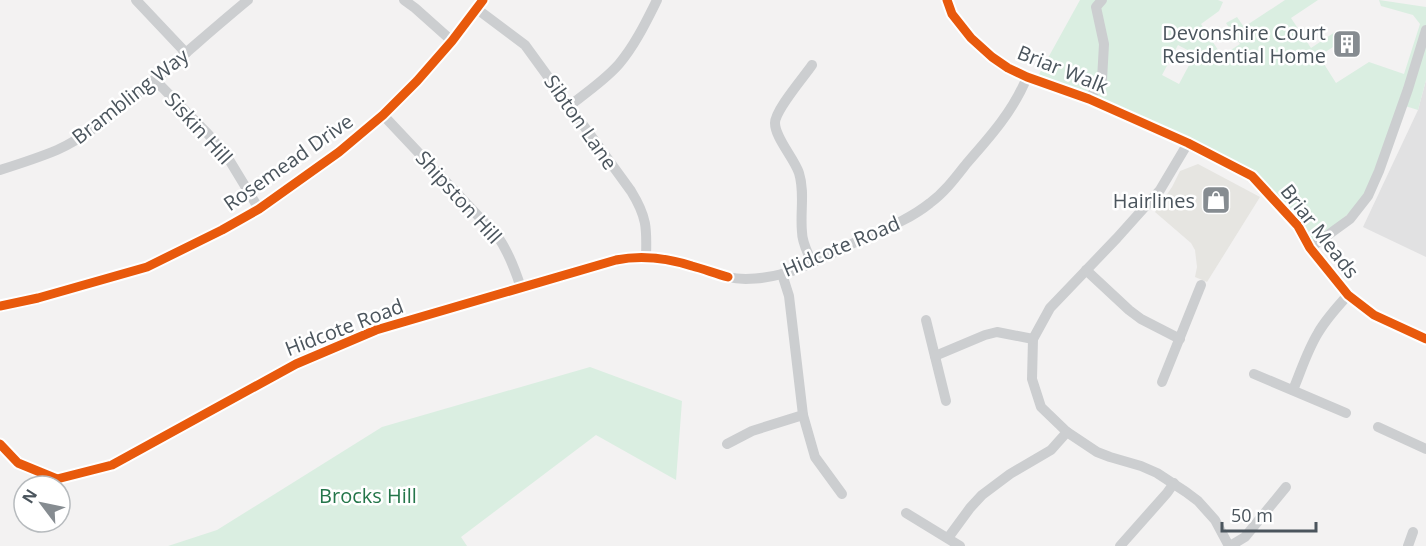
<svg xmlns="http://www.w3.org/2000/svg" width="1426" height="546" viewBox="0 0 1426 546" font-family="'Open Sans',sans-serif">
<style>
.commercial{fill:#e6e5e1}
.education{fill:#e1e1e2}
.green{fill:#daeee1;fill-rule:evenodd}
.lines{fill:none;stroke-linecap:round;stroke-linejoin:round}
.minor{stroke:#ccced0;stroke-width:10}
.cycleway-casing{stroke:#fff;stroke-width:13}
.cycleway{stroke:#e8590c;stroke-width:9}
.labels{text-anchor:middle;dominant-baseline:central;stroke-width:5;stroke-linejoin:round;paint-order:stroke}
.poi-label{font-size:20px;fill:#4b555d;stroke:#fff;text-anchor:end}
.street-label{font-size:20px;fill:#4b555d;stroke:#fff}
.park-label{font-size:20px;fill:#24764a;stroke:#fff}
</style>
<rect width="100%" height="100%" fill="#f3f2f2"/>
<polygon class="commercial" points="1198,164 1260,197 1207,282 1195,277 1197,267 1195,250 1191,243 1155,212 1172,187 1180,171"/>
<polygon class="education" points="1426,80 1426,257 1363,227 1418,110"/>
<g class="green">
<path d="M1080,0H1218L1223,2L1219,11L1201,24L1222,56L1240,44L1226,23L1237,17L1244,27L1285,0H1318L1291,18L1311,48L1338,30L1344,40L1319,56L1336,83L1369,62L1404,74L1420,24L1413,15L1381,6L1379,0L1426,7V80L1418,110L1402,105L1368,196L1310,248L1252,176L1038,76ZM1178,45L1195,54L1179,84L1162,75Z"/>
<polygon points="590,367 682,401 676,480 596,435 461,537 467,546 168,546 217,530 382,427"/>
</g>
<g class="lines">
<g class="minor">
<polyline points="136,0 186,53"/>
<polyline points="404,0 415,8 452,41"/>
<polyline points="947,0 952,14 971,38 992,57 1008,68 1027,77 1089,99 1188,143 1252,176 1298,226 1310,248 1348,295 1374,315 1426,339"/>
<path d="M477,9L525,45L631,191C647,217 647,228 646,257"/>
<path d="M812,65C804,77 775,110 775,123C775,138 794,158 799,173C805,192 800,212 802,232C802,243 808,253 812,263"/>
<polyline points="155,80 208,134 228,158 259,209"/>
<polyline points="1089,99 1102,80 1104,44 1096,7 1102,0"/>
<path d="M569,106C586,93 605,80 619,64C635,45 646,22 657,0"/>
<path d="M383,115L498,237C509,253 515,269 521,288"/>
<polyline points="1188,143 1160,190 1117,238 1050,308 1033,339 1032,379 1041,407 1067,432 1097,452 1110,457 1141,466 1157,473 1186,492 1198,501 1215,520 1229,546"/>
<path d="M0,170C19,164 38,158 57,150C84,138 109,117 132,98C172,66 209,32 248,0"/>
<polyline points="1310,248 1350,219 1368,196 1379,171 1408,89 1426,30"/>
<polyline points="1086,270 1129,310 1141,319 1180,339"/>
<polyline points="782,274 789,296 803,415 815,457 842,494"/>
<path d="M728,277C744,281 767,278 782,274C809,267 833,252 858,241C882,230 909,220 930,203C945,192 956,177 967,163C990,137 1014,110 1027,77"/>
<polyline points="0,306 38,298 147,267 222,230 259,209 339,152 383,115 417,81 452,41 483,0"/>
<polyline points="926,320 946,401"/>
<polyline points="935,356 985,335 997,332 1033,339"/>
<polyline points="1254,374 1346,413"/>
<polyline points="1162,382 1201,285"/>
<path d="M1293,390C1301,371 1307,351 1318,333C1326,319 1337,307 1348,295"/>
<polyline points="1378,427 1426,449"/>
<path d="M0,444L18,463L57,479L112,465L296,364L376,330L616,260C649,254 682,262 713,273"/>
<polyline points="727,444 752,431 803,415"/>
<polyline points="906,513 960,546"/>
<polyline points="948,538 970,508 982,495 1010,474 1051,450 1067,432"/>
<polyline points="1120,546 1167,493 1174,483"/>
<polyline points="1230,546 1245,537 1286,487"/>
<polyline points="1408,546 1413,532"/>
</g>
<g class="cycleway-casing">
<g id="cycleway">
<polyline points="947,0 952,14 971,38 992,57 1008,68 1027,77 1089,99 1188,143 1252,176 1298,226 1310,248 1348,295 1374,315 1426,339"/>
<polyline points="0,306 38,298 147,267 222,230 259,209 339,152 383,115 417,81 452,41 483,0"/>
<path d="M0,444L18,463L57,479L112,465L296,364L376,330L616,260C641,255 667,258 692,266C704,269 716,274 728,277"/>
</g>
</g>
<use href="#cycleway" class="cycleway"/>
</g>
<defs>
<g id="building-square" transform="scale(1.5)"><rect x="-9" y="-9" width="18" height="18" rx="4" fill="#868c91" stroke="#fff"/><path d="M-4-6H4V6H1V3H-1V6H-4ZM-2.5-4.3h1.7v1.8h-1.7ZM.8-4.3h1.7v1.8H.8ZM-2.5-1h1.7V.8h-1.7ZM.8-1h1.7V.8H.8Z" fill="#fff"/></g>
<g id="shop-square" transform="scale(1.5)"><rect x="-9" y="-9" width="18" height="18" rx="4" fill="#868c91" stroke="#fff"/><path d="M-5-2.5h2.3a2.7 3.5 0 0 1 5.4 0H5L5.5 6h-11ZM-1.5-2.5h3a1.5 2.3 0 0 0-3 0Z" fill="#fff"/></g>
</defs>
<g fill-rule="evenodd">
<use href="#building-square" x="1347" y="44"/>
<use href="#shop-square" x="1216" y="200"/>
</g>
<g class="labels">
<g class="poi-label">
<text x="1326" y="32">Devonshire Court<tspan x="1326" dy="23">Residential Home</tspan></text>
<text x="1195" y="200">Hairlines</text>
</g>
<g class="street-label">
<text transform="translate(1063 69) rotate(22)">Briar Walk</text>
<text transform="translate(130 96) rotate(-38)">Brambling Way</text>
<text transform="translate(581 122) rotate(55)">Sibton Lane</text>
<text transform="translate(199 128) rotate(48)">Siskin Hill</text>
<text transform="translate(288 162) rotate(-35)">Rosemead Drive</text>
<text transform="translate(459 197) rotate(48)">Shipston Hill</text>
<text transform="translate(1320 231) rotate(52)">Briar Meads</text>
<text transform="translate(841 246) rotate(-23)">Hidcote Road</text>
<text transform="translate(344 327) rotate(-21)">Hidcote Road</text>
</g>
<g class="park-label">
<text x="368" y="495">Brocks Hill</text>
</g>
</g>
<g transform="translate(42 504) rotate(302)"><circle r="28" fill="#ffffff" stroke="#b7bbbe" stroke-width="1.5"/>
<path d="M0-4.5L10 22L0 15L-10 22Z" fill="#868c91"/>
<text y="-9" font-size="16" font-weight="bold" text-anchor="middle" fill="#4b555d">N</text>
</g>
<path d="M1222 522v9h94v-9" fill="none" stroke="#4b555d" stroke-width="3"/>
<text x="1231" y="522" font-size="18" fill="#4b555d" stroke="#ffffff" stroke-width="4.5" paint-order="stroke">50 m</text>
</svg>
